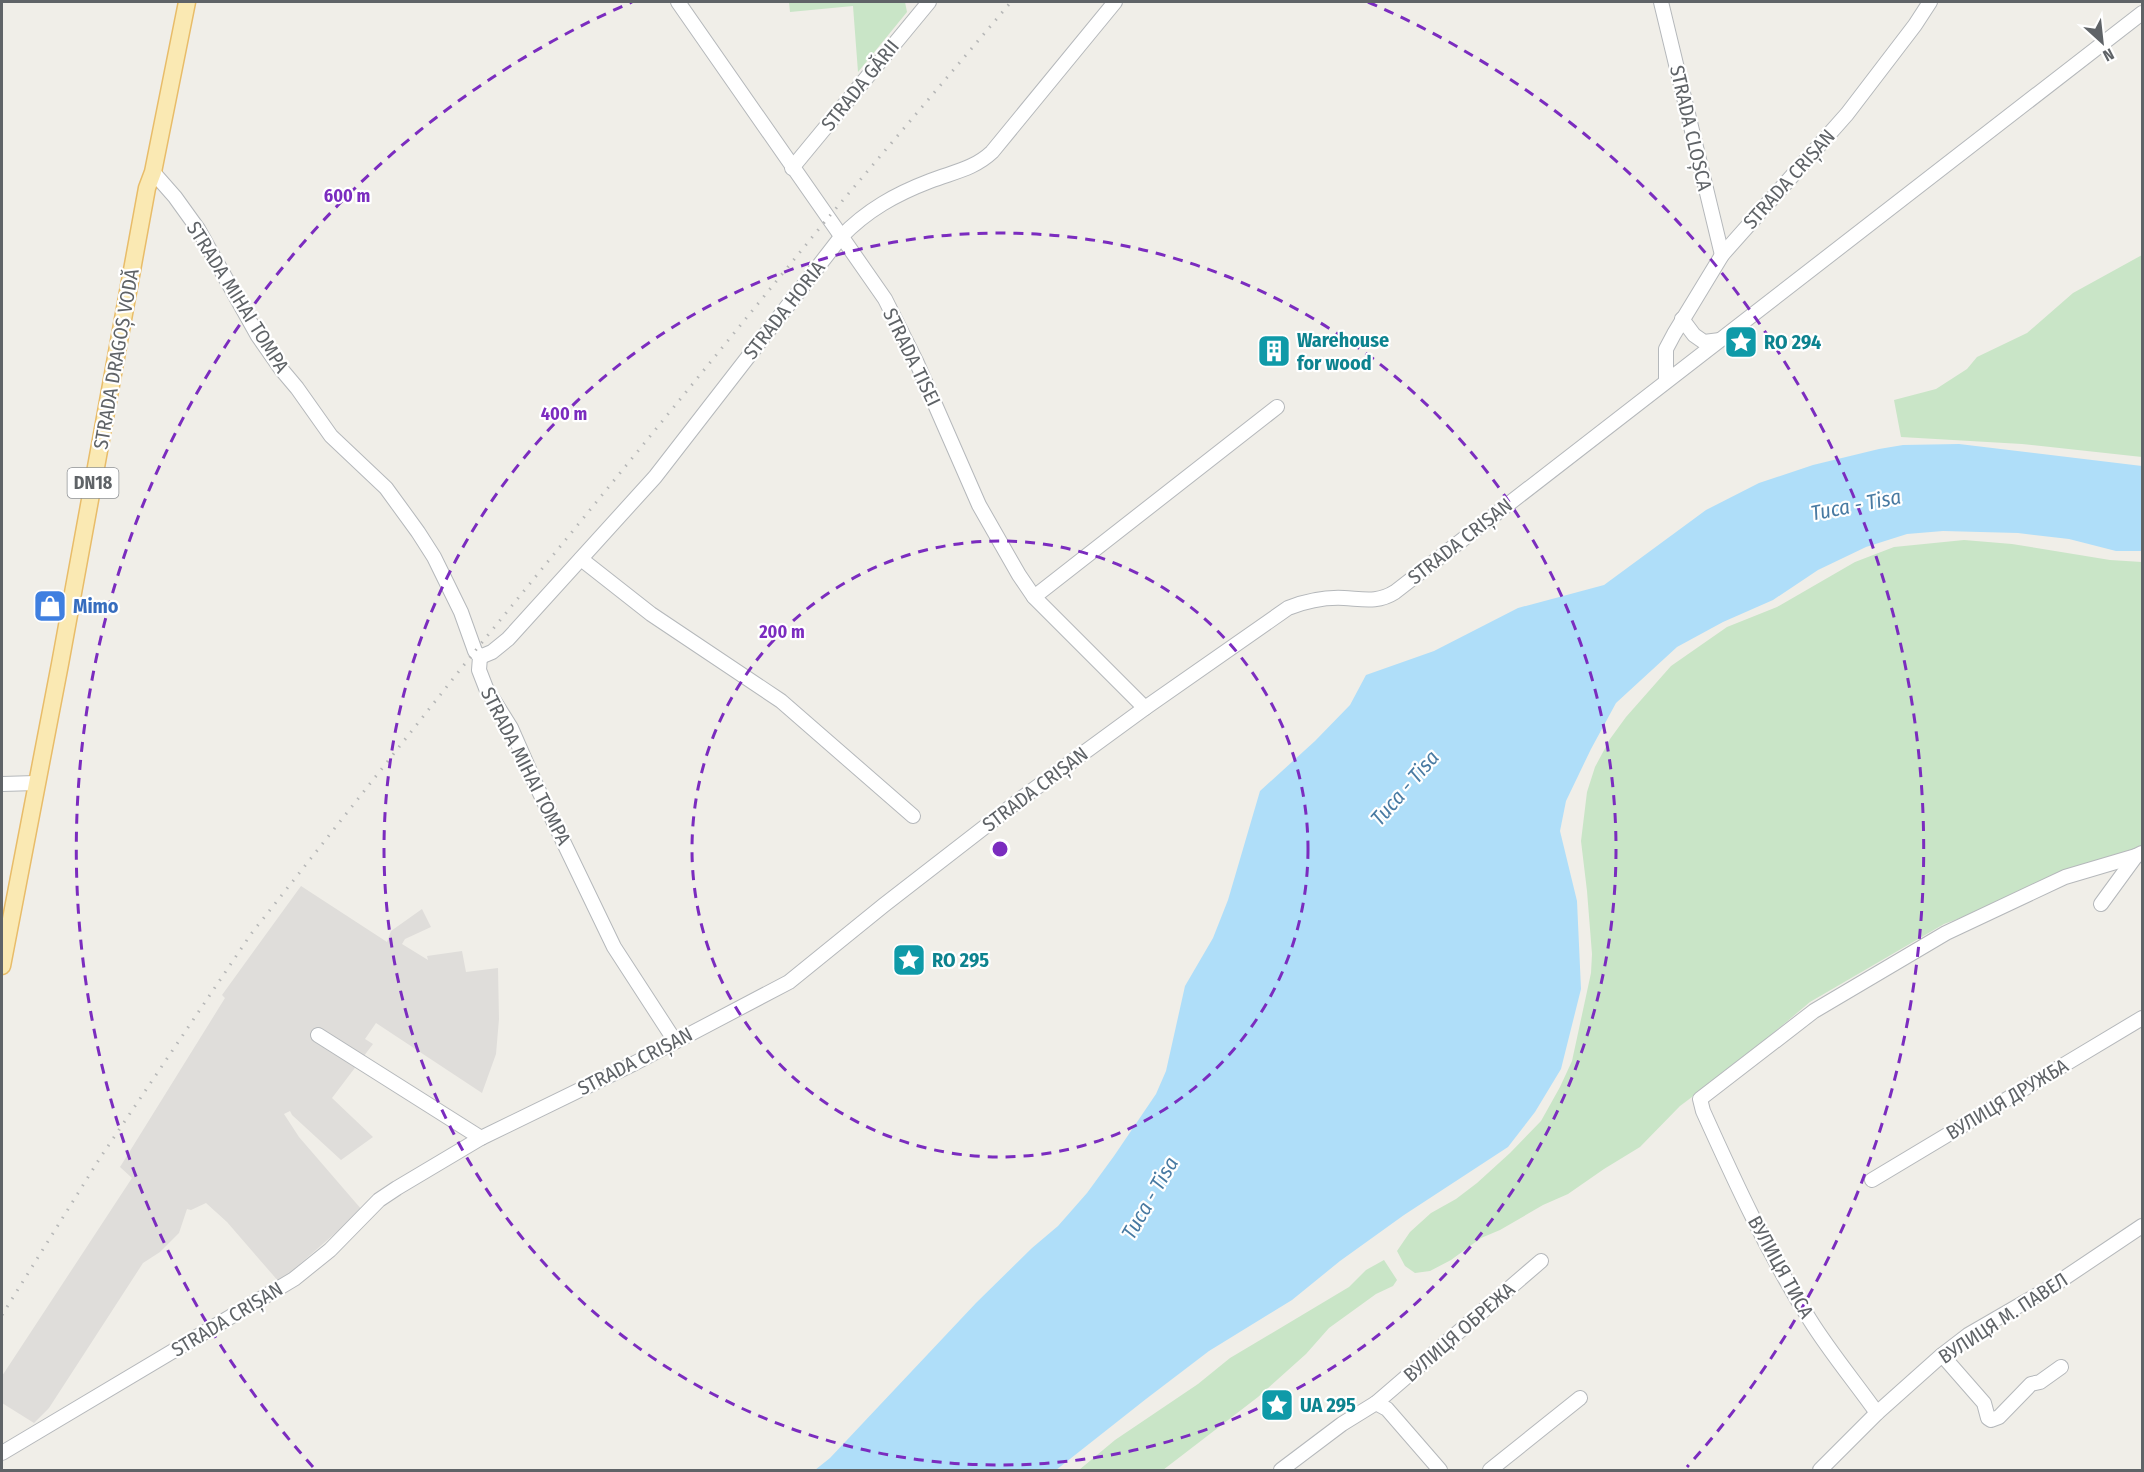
<svg xmlns="http://www.w3.org/2000/svg" width="2144" height="1472" viewBox="0 0 2144 1472" font-family="'Fira Sans Condensed',sans-serif">
<style>
.industrial{fill:#dfddda}
.green{fill:#c9e5c7}
.water{fill:#afdef9}
.lines{fill:none;stroke-linecap:round;stroke-linejoin:round}
.minor-casing{stroke:#b5b8bb;stroke-width:16}
.major-casing{stroke:#e8bc69;stroke-width:19}
.minor{stroke:#fff;stroke-width:14}
.major{stroke:#fae9b3;stroke-width:16}
.rail{stroke:#b6b7b7;stroke-width:3;stroke-dasharray:1.5 8;stroke-linecap:butt}
.ring{fill:none;stroke:#7b2cbf;stroke-width:3;stroke-dasharray:10 8}
.labels{text-anchor:middle;dominant-baseline:central;stroke-width:4.5;stroke-linejoin:round;paint-order:stroke}
.shield{fill:#fff;stroke:#8f9295;stroke-width:1.5}
.shield-label{font-size:18px;font-weight:bold;fill:#5f6367}
.street-label{font-size:20px;fill:#5f6367;stroke:#fff}
.culture-label{font-size:20px;font-weight:bold;fill:#0d838f;stroke:#fff;text-anchor:start}
.shop-label{font-size:20px;font-weight:bold;fill:#366cbe;stroke:#fff;text-anchor:start}
.water-label{font-size:21px;font-style:italic;fill:#487aa2;stroke:#fff}
.centre{fill:#7b2cbf;stroke:#fff;stroke-width:3}
.ring-label{font-size:18px;text-anchor:middle;font-weight:bold;fill:#7b2cbf;stroke:#fff;stroke-width:4.5;stroke-linejoin:round;paint-order:stroke}
</style>
<rect width="100%" height="100%" fill="#f0eee8"/>
<polygon class="industrial" points="301,886 387,942 391,931 422,909 431,927 405,939 402,944 428,960 427,956 462,951 466,972 498,968 499,1019 496,1054 482,1093 376,1023 365,1039 373,1044 332,1098 373,1137 341,1160 292,1115 290,1111 284,1114 299,1137 362,1210 279,1282 227,1222 206,1203 191,1210 187,1209 179,1233 160,1252 143,1263 49,1408 34,1423 2,1403 2,1376 132,1178 120,1167 225,998 222,995"/>
<g class="green">
<polygon points="789,2 905,2 907,12 858,72 853,6 790,12"/>
<polygon points="2142,255 2142,457 2022,444 1901,437 1894,400 1936,389 1967,369 1977,357 2027,333 2073,293"/>
<polygon points="1964,540 2012,544 2110,560 2142,562 2142,846 2125,857 1944,924 1810,1002 1740,1061 1680,1106 1640,1147 1604,1169 1568,1194 1543,1205 1500,1230 1481,1238 1451,1260 1430,1271 1415,1273 1405,1266 1397,1251 1410,1232 1431,1213 1456,1199 1477,1183 1510,1153 1541,1121 1560,1087 1572,1061 1591,973 1592,954 1587,891 1581,841 1587,792 1595,767 1610,739 1626,717 1671,666 1727,627 1777,607 1855,562 1894,547"/>
<polygon points="1384,1260 1397,1280 1393,1286 1376,1294 1329,1328 1306,1354 1258,1397 1163,1470 1079,1470 1115,1440 1198,1384 1230,1358 1349,1287 1366,1270"/>
</g>
<polygon class="water" points="1959,444 2142,466 2142,551 2116,551 2069,539 2018,533 1943,531 1907,534 1866,547 1818,570 1773,600 1723,622 1677,647 1616,703 1591,749 1566,801 1560,831 1577,901 1581,989 1561,1069 1535,1112 1508,1147 1404,1215 1340,1261 1292,1300 1209,1351 1146,1399 1056,1470 815,1470 830,1458 976,1303 1032,1248 1058,1226 1087,1193 1114,1156 1156,1094 1166,1071 1185,986 1213,938 1228,900 1260,791 1315,741 1350,705 1366,675 1434,651 1518,608 1604,585 1706,510 1759,483 1813,465 1879,449 1903,445"/>
<g class="lines">
<g class="minor-casing">
<g id="minor">
<polyline points="678,2 885,299 916,361 979,505 1019,575 1034,597 1145,708"/>
<polyline points="1661,2 1722,255"/>
<polyline points="792,168 929,2"/>
<polyline points="153,172 175,197 198,229 258,336 281,369 297,388 331,436 386,488 418,532 434,557 461,612 475,651 480,657 479,670 486,688 511,728 536,785 614,947 675,1041"/>
<polyline points="1682,319 1694,335 1704,342 1720,340"/>
<polyline points="1666,381 1666,349 1674,334 1722,255 1847,114 1915,25 1930,2"/>
<polyline points="581,559 651,614 781,701 913,816"/>
<polyline points="1034,597 1277,407"/>
<path d="M480,657L492,652L508,639L655,477L841,237C867,210 896,194 930,181C953,172 974,169 992,152L1115,2"/>
<polyline points="2,784 36,783"/>
<polyline points="2101,904 2136,856"/>
<polyline points="318,1035 481,1138"/>
<polyline points="1872,1180 2142,1018"/>
<polyline points="1942,1355 1984,1403 1988,1418 1991,1420 1999,1417 2031,1384 2040,1382 2061,1367"/>
<polyline points="1376,1403 1387,1409 1440,1470"/>
<path d="M1877,1413C1855,1382 1830,1352 1810,1320C1768,1254 1735,1182 1703,1111L1700,1099L1814,1011L1946,933L2065,877L2136,856L2142,853"/>
<path d="M2,1453L294,1279L330,1250L379,1200L397,1188L481,1138L635,1063L789,982L884,905L1022,798L1145,708L1288,608C1306,601 1325,597 1344,598C1363,599 1378,603 1395,592L2142,13"/>
<polyline points="1281,1470 1342,1424 1376,1403 1541,1261"/>
<polyline points="1490,1470 1580,1398"/>
<polyline points="1820,1470 1877,1413 1942,1355 1968,1335 2051,1287 2142,1226"/>
</g>
</g>
<g class="major-casing">
<polyline id="major" points="2,966 60,664 147,188 153,172 187,2"/>
</g>
<use href="#minor" class="minor"/>
<use href="#major" class="major"/>
<polyline class="rail" points="2,1315 100,1158 251,934 475,651 827,219 1011,2"/>
</g>
<g class="ring">
<circle cx="1000" cy="849" r="308"/>
<circle cx="1000" cy="849" r="616"/>
<path d="M313 1467A924 924 0 0 1 632 2M1368 2A924 924 0 0 1 1687 1467"/>
</g>
<defs>
<g id="sight-square" transform="scale(1.725)"><rect x="-9" y="-9" width="18" height="18" rx="4" fill="#0f9aa8" stroke="#fff"/><path d="M0-6L1.8-2.2L6-1.7L2.9 1.2L3.7 5.4L0 3.3L-3.7 5.4L-2.9 1.2L-6-1.7L-1.8-2.2Z" fill="#fff"/></g>
<g id="building-square" transform="scale(1.725)"><rect x="-9" y="-9" width="18" height="18" rx="4" fill="#0f9aa8" stroke="#fff"/><path d="M-4-6H4V6H1V3H-1V6H-4ZM-2.5-4.3h1.7v1.8h-1.7ZM.8-4.3h1.7v1.8H.8ZM-2.5-1h1.7V.8h-1.7ZM.8-1h1.7V.8H.8Z" fill="#fff"/></g>
<g id="shop-square" transform="scale(1.725)"><rect x="-9" y="-9" width="18" height="18" rx="4" fill="#3f7fe0" stroke="#fff"/><path d="M-5-2.5h2.3a2.7 3.5 0 0 1 5.4 0H5L5.5 6h-11ZM-1.5-2.5h3a1.5 2.3 0 0 0-3 0Z" fill="#fff"/></g>
</defs>
<g fill-rule="evenodd">
<use href="#sight-square" x="1741" y="342"/>
<use href="#building-square" x="1274" y="351"/>
<use href="#shop-square" x="50" y="606"/>
<use href="#sight-square" x="909" y="960"/>
<use href="#sight-square" x="1277" y="1405"/>
</g>
<g class="labels">
<rect class="shield" x="67.5" y="468" width="51" height="30" rx="4.5"/>
<g class="shield-label">
<text x="93" y="483">DN18</text>
</g>
<g class="street-label">
<text transform="translate(860 85) rotate(-51)">STRADA GĂRII</text>
<text transform="translate(1691 128) rotate(77)">STRADA CLOȘCA</text>
<text transform="translate(1789 179) rotate(-48)">STRADA CRIȘAN</text>
<text transform="translate(238 297) rotate(58)">STRADA MIHAI TOMPA</text>
<text transform="translate(784 310) rotate(-52)">STRADA HORIA</text>
<text transform="translate(912 357) rotate(64)">STRADA TISEI</text>
<text transform="translate(116 359) rotate(-80)">STRADA DRAGOȘ VODĂ</text>
<text transform="translate(1460 541) rotate(-38)">STRADA CRIȘAN</text>
<text transform="translate(526 766) rotate(63)">STRADA MIHAI TOMPA</text>
<text transform="translate(1035 789) rotate(-37)">STRADA CRIȘAN</text>
<text transform="translate(635 1061) rotate(-27)">STRADA CRIȘAN</text>
<text transform="translate(2007 1099) rotate(-31)">ВУЛИЦЯ ДРУЖБА</text>
<text transform="translate(1781 1267) rotate(61)">ВУЛИЦЯ ТИСА</text>
<text transform="translate(2003 1318) rotate(-33)">ВУЛИЦЯ М. ПАВЕЛ</text>
<text transform="translate(227 1319) rotate(-31)">STRADA CRIȘAN</text>
<text transform="translate(1459 1332) rotate(-41)">ВУЛИЦЯ ОБРЕЖА</text>
</g>
<g class="culture-label">
<text x="1297" y="340">Warehouse<tspan x="1297" dy="23">for wood</tspan></text>
<text x="1764" y="342">RO 294</text>
<text x="932" y="960">RO 295</text>
<text x="1300" y="1405">UA 295</text>
</g>
<g class="shop-label">
<text x="73" y="606">Mimo</text>
</g>
<g class="water-label">
<text transform="translate(1856 505) rotate(-11)">Тиса - Tisa</text>
<text transform="translate(1405 788) rotate(-49)">Тиса - Tisa</text>
<text transform="translate(1150 1198) rotate(-60)">Тиса - Tisa</text>
</g>
</g>
<circle cx="1000" cy="849" r="9" class="centre"/>
<g class="ring-label">
<text x="347" y="202">600 m</text>
<text x="564" y="420">400 m</text>
<text x="782" y="638">200 m</text>
</g>
<rect width="2144" height="1472" fill="none" stroke="#5f6367" stroke-width="6"/>
<g transform="translate(2102 42) rotate(153)" stroke="#ffffff" stroke-width="4.5" paint-order="stroke">
<path d="M0-4.5L10 22L0 15L-10 22Z" fill="#5f6367"/>
<text y="-9" font-size="16" font-weight="bold" text-anchor="middle" fill="#5f6367">N</text>
</g>
</svg>
